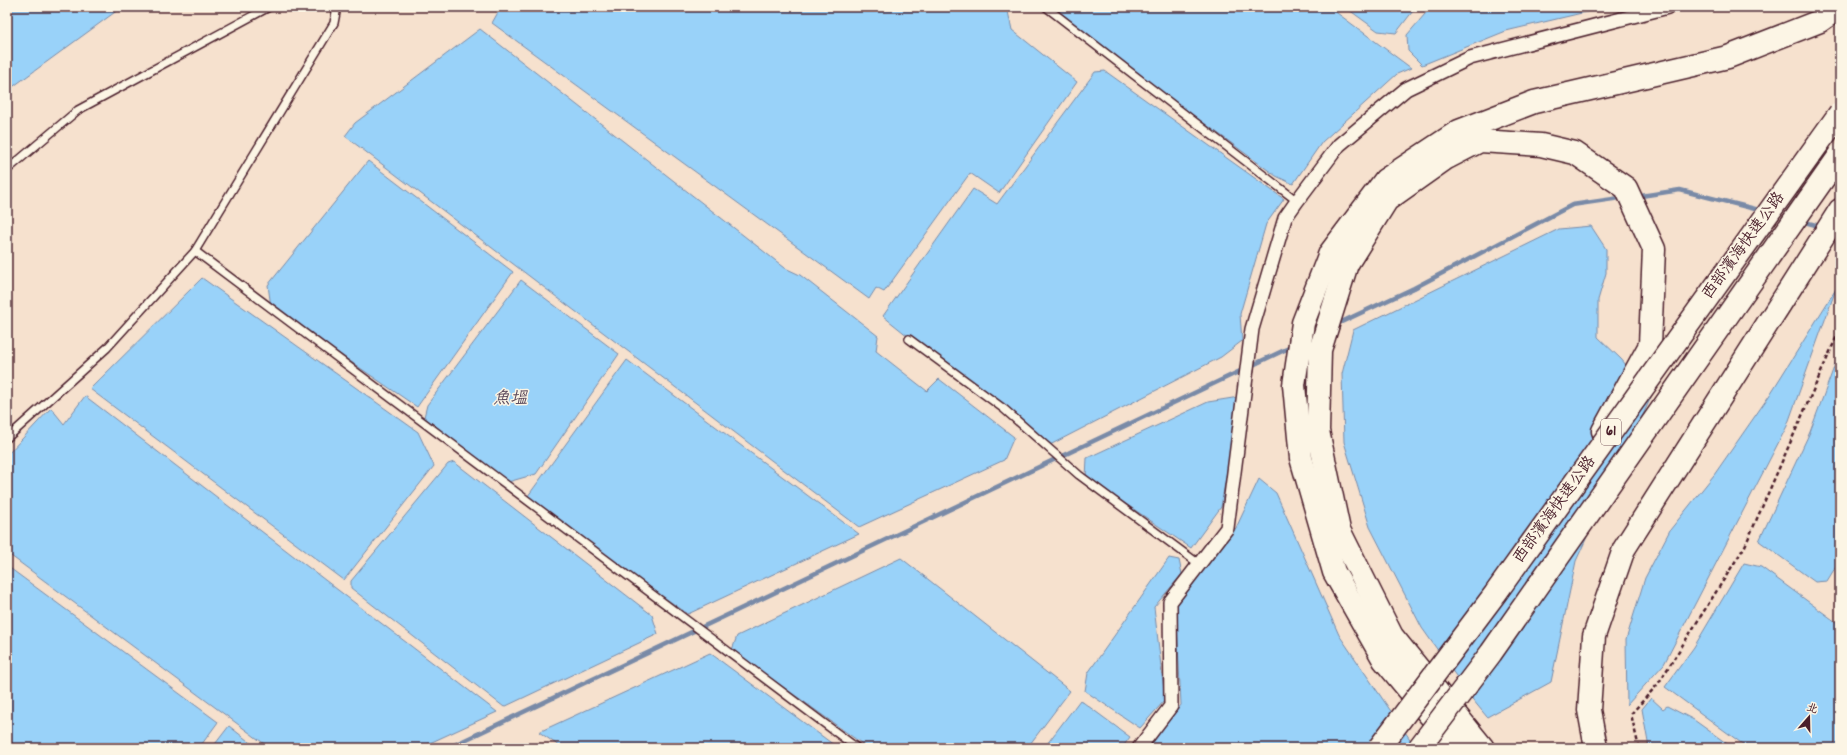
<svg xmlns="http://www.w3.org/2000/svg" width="1847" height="755" viewBox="0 0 1847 755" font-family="Dekko,'LXGW WenKai TC',sans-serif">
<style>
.water{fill:#99d2f9;stroke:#798aa7}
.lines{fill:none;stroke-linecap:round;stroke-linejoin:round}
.stream{stroke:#798aa7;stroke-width:4.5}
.lane-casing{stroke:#4a1f2b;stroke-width:10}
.street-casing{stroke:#4a1f2b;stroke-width:16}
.highway-casing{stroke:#4a1f2b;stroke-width:25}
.path{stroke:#4a1f2b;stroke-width:2.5;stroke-dasharray:4 3;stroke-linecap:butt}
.lane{stroke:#fcf5e5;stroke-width:7}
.street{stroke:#fcf5e5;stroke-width:13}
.highway{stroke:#fcf5e5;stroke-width:22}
.highway-bridge-casing{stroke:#4a1f2b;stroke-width:25;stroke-linecap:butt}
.highway-bridge{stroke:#fcf5e5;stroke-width:22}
.labels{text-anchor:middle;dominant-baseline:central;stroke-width:3;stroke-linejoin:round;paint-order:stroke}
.shield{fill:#fcf5e5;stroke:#7f5f63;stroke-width:1}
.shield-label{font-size:15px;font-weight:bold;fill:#4a1f2b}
.street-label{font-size:16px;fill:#4a1f2b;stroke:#fcf5e5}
.water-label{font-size:17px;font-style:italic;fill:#5e4c5e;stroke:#fcf5e5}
</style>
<rect width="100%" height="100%" fill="#f6e1ce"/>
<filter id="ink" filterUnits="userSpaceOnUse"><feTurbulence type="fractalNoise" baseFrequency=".025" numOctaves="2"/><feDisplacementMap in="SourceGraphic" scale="8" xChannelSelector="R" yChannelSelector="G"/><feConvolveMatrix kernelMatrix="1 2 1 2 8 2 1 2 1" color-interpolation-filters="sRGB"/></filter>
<g filter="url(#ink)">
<g class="water">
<polygon points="7,7 122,7 7,91"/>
<polygon points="501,7 1007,7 1012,30 1077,82 999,193 970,173 884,292 876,288 869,299 492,23"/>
<polygon points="1046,7 1329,7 1411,68 1397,74 1322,142 1293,184 1276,176"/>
<polygon points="1345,7 1416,7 1396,33 1378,31"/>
<polygon points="1431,7 1603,7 1603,8 1506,31 1422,65 1408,51 1407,35"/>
<polygon points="480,29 785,268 800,275 878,336 876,351 927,391 939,379 1014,437 1004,460 859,527 345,136 355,123"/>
<polygon points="1105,71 1284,199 1266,224 1240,314 1242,341 1221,357 1046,447 883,316 973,189 997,204 1095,72"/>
<polygon points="368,161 513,272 417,407 271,307 268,285"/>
<polygon points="1591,226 1606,249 1606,273 1598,300 1598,337 1621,359 1652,395 1576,561 1551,682 1487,717 1473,700 1422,628 1370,527 1344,442 1342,374 1353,330 1559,229"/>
<polygon points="202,278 418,432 434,466 344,580 90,389"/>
<polygon points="521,280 619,354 536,474 508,482 424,417 427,405"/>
<polygon points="1836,289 1787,426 1664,664 1627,705 1626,640 1645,578 1670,530 1714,475 1769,396"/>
<polygon points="1840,351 1840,560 1827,581 1815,582 1759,541 1810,432"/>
<polygon points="627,360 859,534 688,614 525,500"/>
<polygon points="85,396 497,712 419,748 270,748 7,553 7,455 51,408 64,424"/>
<polygon points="1239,397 1221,507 1191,548 1086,477 1087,458 1208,402"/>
<polygon points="454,462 652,615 658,634 504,707 351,588 351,581 448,464"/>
<polygon points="1259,479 1276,493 1339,635 1416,748 1149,748 1181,705 1176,604 1236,528"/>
<polygon points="901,558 1070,691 1027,748 868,748 732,650 737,636"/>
<polygon points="1169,558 1179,560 1182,574 1154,607 1165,700 1140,728 1085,691 1088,673"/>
<polygon points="1744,563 1761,567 1840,625 1840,748 1748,748 1665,687 1694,647"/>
<polygon points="7,566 218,722 199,748 7,748"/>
<polygon points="710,653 838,748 562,748 539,732"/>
<polygon points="1651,698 1663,709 1667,706 1694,720 1733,748 1649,748 1642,709"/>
<polygon points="1080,700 1130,737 1122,748 1044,748"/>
<polygon points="229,726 257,748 212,748"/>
</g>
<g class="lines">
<g class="stream">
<polyline points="1641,196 1680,190 1763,211"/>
<polyline points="1801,221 1823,227"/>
<polyline points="1335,325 1414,288 1572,205 1620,198"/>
<polyline points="448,748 1293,346"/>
</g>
<g class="lane-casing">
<g id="lane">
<polyline points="1046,7 1297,201"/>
<polyline points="7,170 78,110 269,7"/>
<polyline points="195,251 857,748"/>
<polyline points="909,339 1004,409 1079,475 1199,564"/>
<polyline points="7,438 107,348 195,251 334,23 337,7"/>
</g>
</g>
<g class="street-casing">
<polyline id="street" points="1139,748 1171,706 1170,602 1227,528 1252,329 1285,218 1297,201 1339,145 1406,89 1470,58 1668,7"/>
</g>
<g class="highway-casing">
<g id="highway">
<polyline points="1457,748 1384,660 1334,572 1301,458 1294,385 1303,323 1330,253 1385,180 1459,131 1534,102 1728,57 1820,21 1840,7"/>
<polyline points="1483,748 1392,636 1339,530 1318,431 1320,350 1347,264 1387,200 1445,159 1480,141 1541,145 1575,153 1626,188 1654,249 1650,345 1603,431"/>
<polyline points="1596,748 1589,710 1594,636 1624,549 1840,210"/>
</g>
</g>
<polyline class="path" points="1639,748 1631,714 1658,684 1745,546 1840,329"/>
<use href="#lane" class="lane"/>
<use href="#street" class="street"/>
<use href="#highway" class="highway"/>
<g class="highway-bridge-casing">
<g id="highway-bridge">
<polyline points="1379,748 1495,594 1840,113"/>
<polyline points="1419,748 1491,653 1840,155"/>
</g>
</g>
<use href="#highway-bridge" class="highway-bridge"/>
</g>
</g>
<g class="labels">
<rect class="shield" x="1601" y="419" width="20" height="26" rx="3"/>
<g class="shield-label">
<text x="1611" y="432">61</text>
</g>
<g class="street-label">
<text transform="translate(1744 246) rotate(-54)">西部濱海快速公路</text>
<text transform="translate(1555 510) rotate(-54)">西部濱海快速公路</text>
</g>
<g class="water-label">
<text x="510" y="400">魚塭</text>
</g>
</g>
<rect width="1847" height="755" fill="none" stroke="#fcf5e5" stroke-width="24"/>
<rect x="12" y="12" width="1823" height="731" fill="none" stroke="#4a1f2b" stroke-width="1.5" filter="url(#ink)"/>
<g transform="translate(1809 717) rotate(20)" stroke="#fcf5e5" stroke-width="3" paint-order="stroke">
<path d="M0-3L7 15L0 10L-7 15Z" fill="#4a1f2b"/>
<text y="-6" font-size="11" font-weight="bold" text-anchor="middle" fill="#4a1f2b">北</text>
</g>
</svg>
